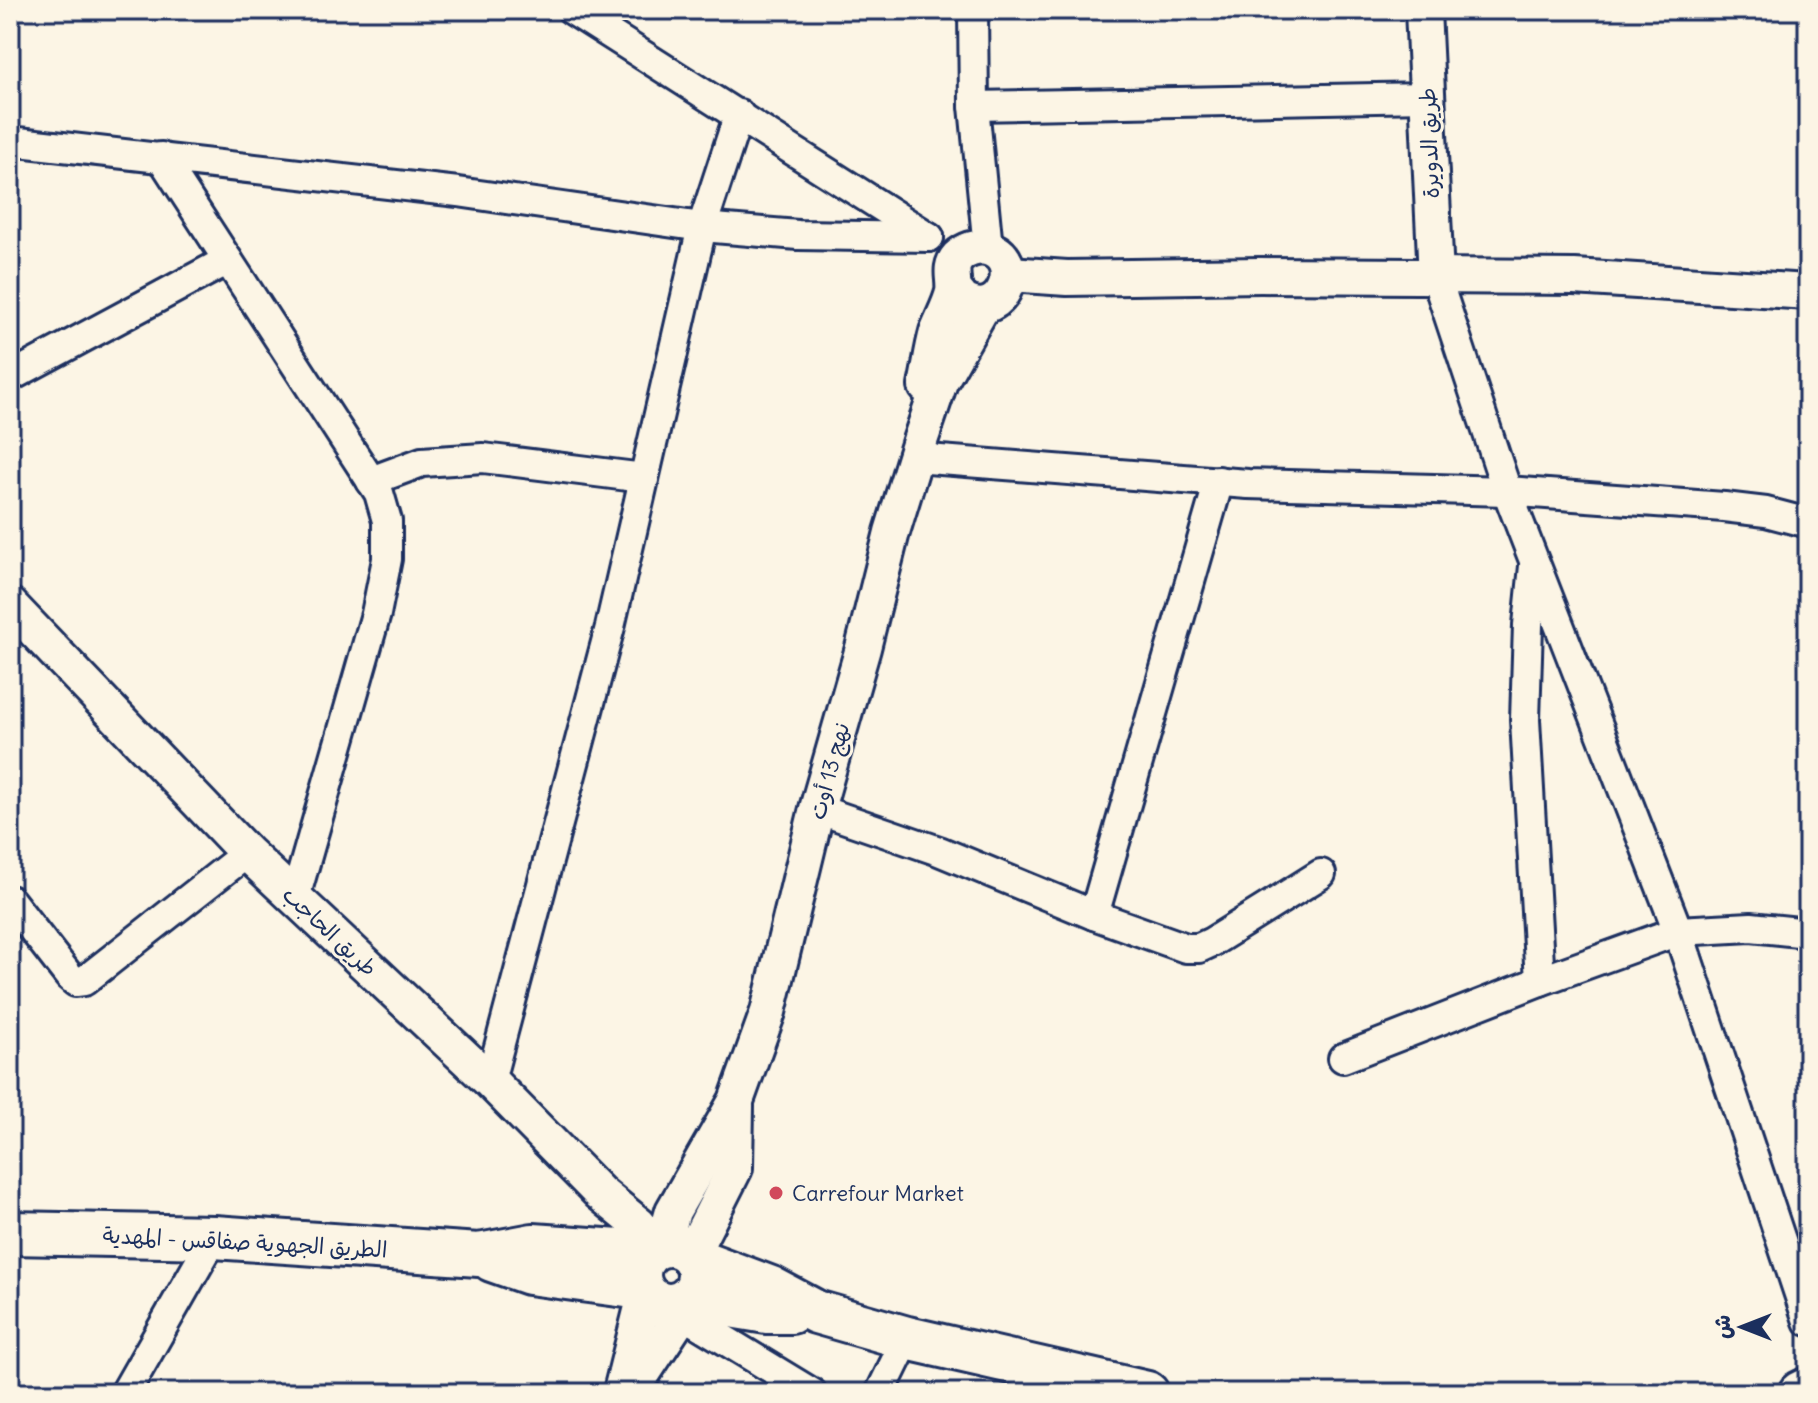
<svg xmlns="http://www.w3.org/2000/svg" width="1818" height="1403" viewBox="0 0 1818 1403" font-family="Delius,'Playpen Sans Arabic',sans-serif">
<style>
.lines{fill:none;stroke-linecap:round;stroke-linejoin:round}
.minor-casing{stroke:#1b2f5e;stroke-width:34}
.tertiary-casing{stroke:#1b2f5e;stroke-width:40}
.primary-casing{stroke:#1b2f5e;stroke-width:48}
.minor{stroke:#fcf5e5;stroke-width:28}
.tertiary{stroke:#fcf5e5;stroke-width:34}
.primary{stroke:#fcf5e5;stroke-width:42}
.poi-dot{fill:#d1495b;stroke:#fcf5e5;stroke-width:3}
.labels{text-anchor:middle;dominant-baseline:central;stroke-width:6;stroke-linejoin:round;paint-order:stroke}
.street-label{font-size:22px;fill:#1b2f5e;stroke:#fcf5e5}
.poi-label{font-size:22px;fill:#1b2f5e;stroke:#fcf5e5;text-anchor:start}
</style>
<rect width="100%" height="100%" fill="#fcf5e5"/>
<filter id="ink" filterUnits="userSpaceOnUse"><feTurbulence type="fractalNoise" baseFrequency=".0125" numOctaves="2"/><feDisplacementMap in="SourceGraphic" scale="16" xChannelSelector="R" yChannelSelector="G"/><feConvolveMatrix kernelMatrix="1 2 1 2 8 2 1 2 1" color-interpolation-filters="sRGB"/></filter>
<g filter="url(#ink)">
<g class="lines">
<g class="minor-casing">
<g id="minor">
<polyline points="572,10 929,237"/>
<polyline points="973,10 974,106 988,248"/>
<polyline points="974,106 1427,97"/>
<polyline points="10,141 458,192 702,227 798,235 929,237"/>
<polyline points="161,157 379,493 387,521 387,559 376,614 295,898"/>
<polyline points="1436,277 1507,491 1678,931 1808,1321"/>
<polyline points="10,377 228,260"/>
<polyline points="915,458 1248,484 1507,491 1724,507 1766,512 1808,523"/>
<polyline points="371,481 422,462 483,458 644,478"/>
<polyline points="1534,566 1528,625 1525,720 1540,981"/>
<polyline points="817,809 939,851 1094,915 1186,948 1199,948 1212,942 1321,874"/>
<polyline points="10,900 69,976 76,982 84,981 247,853"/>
<polyline points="1094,915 1219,481"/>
<polyline points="1343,1058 1540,981 1678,931 1751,927 1808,933"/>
<polyline points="490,1081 610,627 702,227 739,114"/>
<polyline points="682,1314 812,1393"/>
<polyline points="125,1393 214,1237"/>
<polyline points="880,1393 907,1338"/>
</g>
</g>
<g class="tertiary-casing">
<g id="tertiary">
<polyline points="1423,10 1436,277"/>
<polyline points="1009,274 1067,278 1260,275 1574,277 1808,292"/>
<path d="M926,386C930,368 932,350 937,332C942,319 950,305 953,292C955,279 948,268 958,257C965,250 977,246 986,248C1027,257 1004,322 966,302C962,300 957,293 954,289"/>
<polyline points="10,605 247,853 490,1081 600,1193 639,1225 658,1247"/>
<polyline points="663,1246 673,1211 736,1101 768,1012 817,809 863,648 892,532 920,441 940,382 983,306"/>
<polyline points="691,1255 735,1168 736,1106"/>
<polyline points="622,1387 645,1295"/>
<polyline points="630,1393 682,1314 680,1303"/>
</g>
</g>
<g class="primary-casing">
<g id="primary">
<polyline points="10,1233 214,1237 479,1255 533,1245 648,1253"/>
<circle cx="669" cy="1275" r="30"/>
<polyline points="694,1259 771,1288 816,1312 907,1338 1147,1393"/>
<polyline points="492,1260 529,1273 641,1288"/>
<polyline points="688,1299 767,1312 791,1312"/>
<polyline points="1800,1393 1808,1389"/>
</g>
</g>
<use href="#minor" class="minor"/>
<use href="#tertiary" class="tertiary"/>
<use href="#primary" class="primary"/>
</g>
</g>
<circle class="poi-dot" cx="776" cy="1193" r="8"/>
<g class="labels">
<g class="street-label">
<text transform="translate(1429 143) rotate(-92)">طريق الدويرة</text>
<text transform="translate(829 771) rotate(-75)">نهج 13 أوت</text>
<text transform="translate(330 931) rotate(43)">طريق الحاجب</text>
<text transform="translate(245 1242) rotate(3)">الطريق الجهوية صفاقس - المهدية</text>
</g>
<g class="poi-label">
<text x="792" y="1193">Carrefour Market</text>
</g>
</g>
<rect width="1818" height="1403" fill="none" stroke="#fcf5e5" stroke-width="40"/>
<rect x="20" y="20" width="1778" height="1363" fill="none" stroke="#1b2f5e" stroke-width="3" filter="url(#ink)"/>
<g transform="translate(1742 1327) rotate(270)" stroke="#fcf5e5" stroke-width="6" paint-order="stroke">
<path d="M0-6L14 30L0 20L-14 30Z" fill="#1b2f5e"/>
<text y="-12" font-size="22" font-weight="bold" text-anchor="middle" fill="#1b2f5e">ش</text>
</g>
</svg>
